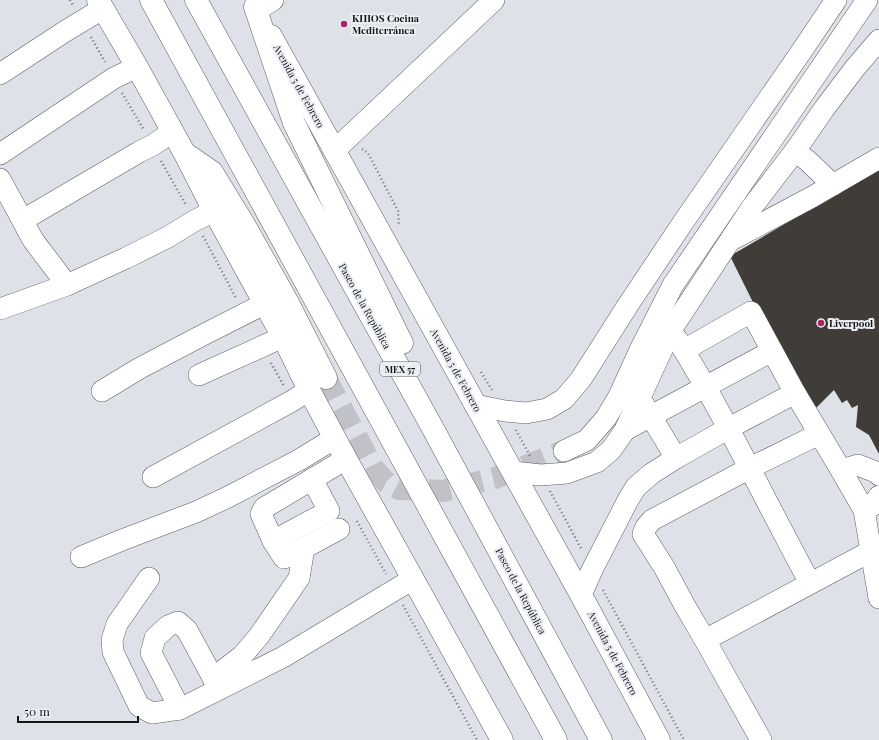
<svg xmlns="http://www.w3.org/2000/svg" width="879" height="740" viewBox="0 0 879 740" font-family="'Playfair Display',serif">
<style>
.building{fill:#403c38}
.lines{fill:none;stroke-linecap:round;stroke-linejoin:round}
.major-tunnel{stroke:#c0c2c8;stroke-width:22;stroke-dasharray:22 11;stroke-linecap:butt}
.minor-casing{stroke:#5c5e63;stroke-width:22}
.major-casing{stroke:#5c5e63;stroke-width:23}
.highway-casing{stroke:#5c5e63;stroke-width:23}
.path{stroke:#707276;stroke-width:2.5;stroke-dasharray:1 3;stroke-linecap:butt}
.minor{stroke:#fff;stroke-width:21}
.major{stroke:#fff;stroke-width:22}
.highway{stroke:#fff;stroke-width:22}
.poi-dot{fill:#ac2265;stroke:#ebeff4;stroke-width:1.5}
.labels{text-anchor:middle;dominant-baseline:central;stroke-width:4;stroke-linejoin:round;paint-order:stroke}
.shield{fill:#ebeff4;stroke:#545659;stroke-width:1}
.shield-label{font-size:9px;font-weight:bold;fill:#141517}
.poi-label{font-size:10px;font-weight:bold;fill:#141517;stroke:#ebeff4;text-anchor:start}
.street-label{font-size:10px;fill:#141517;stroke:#ebeff4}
</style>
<rect width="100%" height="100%" fill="#dee1e7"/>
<polygon class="building" points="879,169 879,454 869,435 856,427 858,405 852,408 847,400 842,403 834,390 814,410 807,411 730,256"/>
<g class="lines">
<polyline class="major-tunnel" points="326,378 373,468 386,482 399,489 443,491 495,478 564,451"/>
<g class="minor-casing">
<g id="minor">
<polyline points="257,10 273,0"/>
<polyline points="0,74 64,32 102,9"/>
<polyline points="334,151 494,0"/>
<polyline points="795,151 808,161 833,185"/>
<polyline points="0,154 114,78 137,67"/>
<polyline points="0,179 33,240 67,285"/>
<polyline points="23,220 139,152 153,145 172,132"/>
<polyline points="733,239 812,197 879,158"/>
<polyline points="0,309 67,285 126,258 168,237 194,221 214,211"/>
<path d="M677,339C726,418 766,502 810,583"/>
<polyline points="684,350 751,312 795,393 841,470 864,510 879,598"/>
<polyline points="199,375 283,337"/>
<polyline points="102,391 140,368 199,337 264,304"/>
<polyline points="475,405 505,411 526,413 547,409 564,399 581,379 628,305 682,224 801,52 836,0"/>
<polyline points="644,405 676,458"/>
<polyline points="625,430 772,351"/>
<polyline points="564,451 587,440 606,418 619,396 639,352 673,285 867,0"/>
<polyline points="841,470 858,465 878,473 879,475"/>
<polyline points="513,472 541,475 567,473 597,462 611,450 625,430 671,330 752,207 795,151 824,109 855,68 879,40"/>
<polyline points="153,477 292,401 309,390"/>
<polyline points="864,510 872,506 879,496"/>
<polyline points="339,529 304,548 284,558 273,541 261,514 264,508 346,459"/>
<polyline points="273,541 329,511 312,479"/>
<polyline points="81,557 122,540 196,512 228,497 299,460 335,438"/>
<polyline points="149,578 117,624 112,640 113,652 139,706 152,713 180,709 283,657 413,579"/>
<polyline points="581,595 592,570 628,500 636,487 651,474 676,458 729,428 795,393"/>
<polyline points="705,640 871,551"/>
<polyline points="213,678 242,656 259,636 299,578 304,548"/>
<polyline points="180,709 151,653 155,638 168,626 178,622 187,630 219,689"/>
<polyline points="761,740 705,640 685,606 664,567 643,534 646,527 652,520 750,468 819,434"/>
</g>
</g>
<g class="major-casing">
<g id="major">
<polyline points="98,0 137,67 185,154 214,211 283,337 309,390 346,459 413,579 502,740"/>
<polyline points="271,36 581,595 659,740"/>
<polyline points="186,154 212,172 245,226 287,301 326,378"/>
</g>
</g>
<g class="highway-casing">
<g id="highway">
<polyline points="151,0 556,740"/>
<polyline points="196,0 431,425 601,740"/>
<polyline points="255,7 294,123 402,343"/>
</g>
</g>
<g class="path">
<polyline points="70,0 74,7"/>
<polyline points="91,37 105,62"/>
<polyline points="122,93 144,130"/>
<polyline points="362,149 368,153 398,211 399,226"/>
<polyline points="161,161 186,205"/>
<polyline points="203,236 236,298"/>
<polyline points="271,363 284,386"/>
<polyline points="481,372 492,390"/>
<polyline points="516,430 530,456"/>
<polyline points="550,491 582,550"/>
<polyline points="357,521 386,574"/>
<polyline points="603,590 684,740"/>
<polyline points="403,605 477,740"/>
</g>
<use href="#minor" class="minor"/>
<use href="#major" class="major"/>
<use href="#highway" class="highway"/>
</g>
<g class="poi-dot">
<circle cx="344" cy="24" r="4"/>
<circle cx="821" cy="323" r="4"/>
</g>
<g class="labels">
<rect class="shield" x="380" y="362" width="40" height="14" rx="3"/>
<g class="shield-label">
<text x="400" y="369">MEX 57</text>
</g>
<g class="poi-label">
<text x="352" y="18">KHIOS Cocina<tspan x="352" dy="12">Mediterránea</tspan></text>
<text x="829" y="323">Liverpool</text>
</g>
<g class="street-label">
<text transform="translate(299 86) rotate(61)">Avenida 5 de Febrero</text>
<text transform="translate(365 306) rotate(61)">Paseo de la República</text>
<text transform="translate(456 370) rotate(61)">Avenida 5 de Febrero</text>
<text transform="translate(521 591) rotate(62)">Paseo de la República</text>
<text transform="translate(613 653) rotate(62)">Avenida 5 de Febrero</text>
</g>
</g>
<path d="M18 716v6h120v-6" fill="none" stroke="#141517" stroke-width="2"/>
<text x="24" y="716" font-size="12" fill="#141517" stroke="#ebeff4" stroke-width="3" paint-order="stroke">50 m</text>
</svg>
